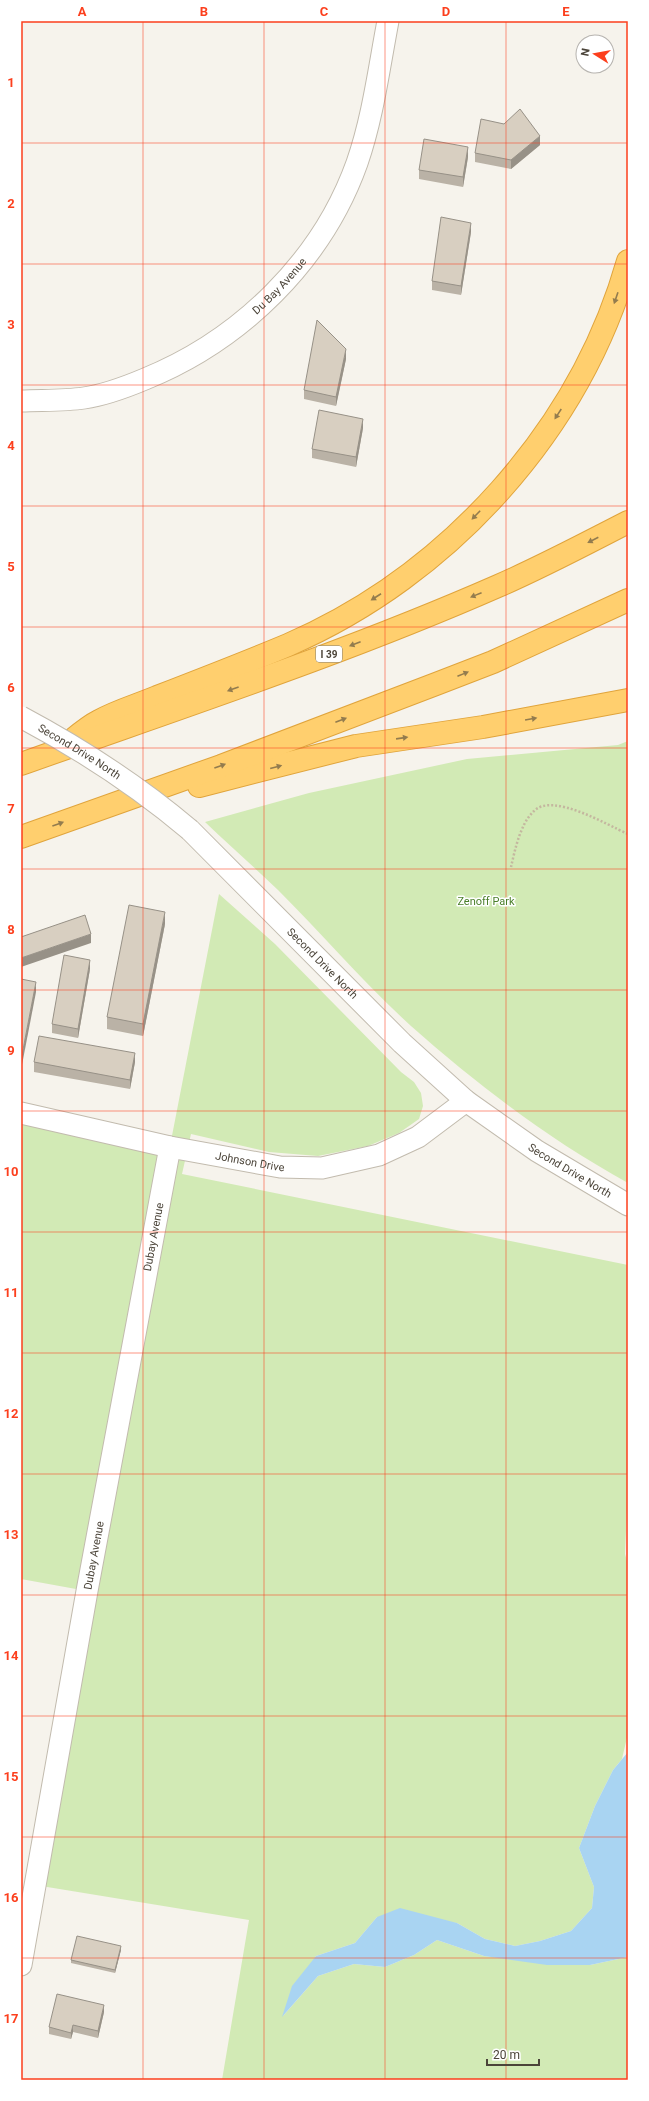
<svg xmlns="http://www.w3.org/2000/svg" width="649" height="2101" viewBox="0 0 649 2101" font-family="Roboto,sans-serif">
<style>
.green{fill:#d2eab5}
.water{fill:#a9d4f2}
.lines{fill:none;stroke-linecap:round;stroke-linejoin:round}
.minor-casing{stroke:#c2bbae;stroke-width:23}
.highway-casing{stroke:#e0a43c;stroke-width:24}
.path{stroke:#c4b79f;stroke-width:2.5;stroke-dasharray:2 2;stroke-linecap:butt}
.minor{stroke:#fff;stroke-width:21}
.highway{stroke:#ffcf6e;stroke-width:22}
.minor-bridge-casing{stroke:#c2bbae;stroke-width:23;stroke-linecap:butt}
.minor-bridge{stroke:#fff;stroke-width:21}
.wall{fill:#bab2a6}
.shaded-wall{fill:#979187}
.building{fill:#d8cfc1;stroke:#979187}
.oneway{fill:#937c4e}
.grid{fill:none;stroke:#fc3f1d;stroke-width:1;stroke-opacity:0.55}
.labels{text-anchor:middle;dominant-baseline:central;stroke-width:3;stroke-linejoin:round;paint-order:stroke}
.shield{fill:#fff;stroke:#817c74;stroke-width:1}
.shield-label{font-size:10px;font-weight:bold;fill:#4b4439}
.street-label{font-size:11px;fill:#4b4439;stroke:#fff}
.park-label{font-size:11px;fill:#4a7f2a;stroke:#fff}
.neatline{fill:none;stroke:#fc3f1d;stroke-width:1.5}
.grid-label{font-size:13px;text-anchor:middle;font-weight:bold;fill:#fc3f1d}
</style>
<rect width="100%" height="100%" fill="#f6f3ec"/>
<g class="green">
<path d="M628,741V1183C548,1139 479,1086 411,1026C364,983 323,935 278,890C254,867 229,845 205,822L309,793L467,759L618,745Z"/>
<polygon points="219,894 275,944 401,1072 414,1082 421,1093 423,1106 419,1119 399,1133 368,1146 318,1156 269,1152 191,1134 182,1174 628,1265 628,1485 625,1554 628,1565 628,1733 622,1759 613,1770 595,1806 579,1848 594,1887 592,1908 571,1931 540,1941 515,1946 485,1939 457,1923 377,1917 355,1943 316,1956 283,2016 318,1976 354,1964 385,1967 414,1955 437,1940 484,1956 513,1959 590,1965 628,1957 628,2080 222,2080 249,1920 35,1885 87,1591 21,1579 21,1118 170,1146"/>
</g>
<polygon class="water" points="628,1752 628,1957 590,1965 547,1965 484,1956 437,1940 414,1955 385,1967 354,1964 318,1976 282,2017 292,1986 316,1956 355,1943 377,1917 400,1908 457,1923 485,1939 515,1946 540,1941 571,1931 592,1908 594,1887 579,1848 595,1806 613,1770"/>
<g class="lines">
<g class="minor-casing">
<g id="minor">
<path id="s1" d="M21,401C42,400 64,401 84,398C105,395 126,387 145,379C241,340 322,261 357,163C373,117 379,68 388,21"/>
<path id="s2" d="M190,830L402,1043L466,1101L537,1151L628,1205"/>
<path id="s3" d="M21,1113L170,1147L280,1167L322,1168L379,1155L418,1137L466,1101"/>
<path id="s4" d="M21,1965L87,1591L170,1147"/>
</g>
</g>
<g class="highway-casing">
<g id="highway">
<path d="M61,749C73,740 85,728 99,721C117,711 138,705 157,697C201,680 245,663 288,645C449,575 580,430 628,261"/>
<path d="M21,764C181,707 343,654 498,586C542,567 585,544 628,522"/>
<polyline points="199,786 356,746 483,727 628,700"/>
<polyline points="21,837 221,766 436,684 493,662 628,600"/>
</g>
</g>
<path class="path" d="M511,867C515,850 520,824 534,811C553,792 607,825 628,834"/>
<use href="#minor" class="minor"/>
<use href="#highway" class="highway"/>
<g class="minor-bridge-casing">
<g id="minor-bridge">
<path id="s5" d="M21,717C81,749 138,786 190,830"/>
</g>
</g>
<use href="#minor-bridge" class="minor-bridge"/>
</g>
<g class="wall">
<polygon points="540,145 511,169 475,162 475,153"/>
<polygon points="468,157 463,187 419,179 419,170"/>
<polygon points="471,232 461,295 432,290 432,281"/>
<polygon points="346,359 336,406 304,399 304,390"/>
<polygon points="363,428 356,467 312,458 312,449"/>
<polygon points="165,924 143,1036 107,1029 107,1017"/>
<polygon points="90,969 78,1038 52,1033 52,1024"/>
<polygon points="34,1062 135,1062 130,1089 34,1072"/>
<polygon points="121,1950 115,1973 71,1963 71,1960"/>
<polygon points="104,2012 98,2038 73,2032 71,2039 49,2034 49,2027"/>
</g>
<g class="shaded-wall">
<polygon points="540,136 540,145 511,169 511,160"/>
<polygon points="468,147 468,157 463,187 463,177"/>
<polygon points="471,223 471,232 461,295 461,286"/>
<polygon points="346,349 346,359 336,406 336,397"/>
<polygon points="363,419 363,428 356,467 356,457"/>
<polygon points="165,912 165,924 143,1036 143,1024"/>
<polygon points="91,934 91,943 21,967 21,958"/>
<polygon points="90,960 90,969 78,1038 78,1029"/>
<polygon points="36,982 36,992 21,1070 21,1060"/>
<polygon points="135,1053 135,1062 130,1089 130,1080"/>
<polygon points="121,1946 121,1950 115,1973 115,1970"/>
<polygon points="104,2005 104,2012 98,2038 98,2031"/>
<polygon points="73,2025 73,2032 71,2039 71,2033"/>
</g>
<g class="building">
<polygon points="520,109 540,136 511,160 475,153 481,119 504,124"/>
<polygon points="424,139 468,147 463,177 419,170"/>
<polygon points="441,217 471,223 461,286 432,281"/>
<polygon points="317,320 346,349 336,397 304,390"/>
<polygon points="319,410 363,419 356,457 312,449"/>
<polygon points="129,905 165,912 143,1024 107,1017"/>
<polygon points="85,915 91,934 21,958 21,937"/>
<polygon points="64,955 90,960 78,1029 52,1024"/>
<polygon points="21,979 36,982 21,1060"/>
<polygon points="39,1036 135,1053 130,1080 34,1062"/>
<polygon points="77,1936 121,1946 115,1970 71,1960"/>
<polygon points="57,1994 104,2005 98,2031 73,2025 71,2033 49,2027"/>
</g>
<defs><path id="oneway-solid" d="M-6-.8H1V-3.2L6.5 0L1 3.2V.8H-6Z"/></defs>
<g class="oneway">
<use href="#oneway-solid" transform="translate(616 298) rotate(109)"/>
<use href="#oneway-solid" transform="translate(558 414) rotate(123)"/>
<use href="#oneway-solid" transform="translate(476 515) rotate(134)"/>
<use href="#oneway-solid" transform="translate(593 540) rotate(153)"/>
<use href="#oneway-solid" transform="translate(476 595) rotate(158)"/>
<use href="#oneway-solid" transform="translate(376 597) rotate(147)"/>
<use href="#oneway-solid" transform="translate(355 644) rotate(159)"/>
<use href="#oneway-solid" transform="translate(463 674) rotate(-22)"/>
<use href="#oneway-solid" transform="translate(233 689) rotate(160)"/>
<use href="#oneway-solid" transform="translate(531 719) rotate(-10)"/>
<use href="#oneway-solid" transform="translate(341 720) rotate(-21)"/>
<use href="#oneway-solid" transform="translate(402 738) rotate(-8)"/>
<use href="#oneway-solid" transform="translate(220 766) rotate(-20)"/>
<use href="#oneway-solid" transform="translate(276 767) rotate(-15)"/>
<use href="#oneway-solid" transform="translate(58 824) rotate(-20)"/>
</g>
<path class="grid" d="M143,21V2080M264,21V2080M385,21V2080M506,21V2080M21,143H628M21,264H628M21,385H628M21,506H628M21,627H628M21,748H628M21,869H628M21,990H628M21,1111H628M21,1232H628M21,1353H628M21,1474H628M21,1595H628M21,1716H628M21,1837H628M21,1958H628"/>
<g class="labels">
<rect class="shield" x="316" y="646" width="26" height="16" rx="3"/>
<g class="shield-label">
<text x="329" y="654">I 39</text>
</g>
<g class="street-label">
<text stroke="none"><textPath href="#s1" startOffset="292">Du Bay Avenue</textPath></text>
<text stroke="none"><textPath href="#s5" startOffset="68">Second Drive North</textPath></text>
<text stroke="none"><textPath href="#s2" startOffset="188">Second Drive North</textPath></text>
<text stroke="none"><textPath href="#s3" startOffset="234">Johnson Drive</textPath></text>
<text stroke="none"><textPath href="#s2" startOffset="512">Second Drive North</textPath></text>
<text stroke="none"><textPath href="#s4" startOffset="740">Dubay Avenue</textPath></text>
<text stroke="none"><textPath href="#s4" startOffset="416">Dubay Avenue</textPath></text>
</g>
<g class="park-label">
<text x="486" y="901">Zenoff Park</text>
</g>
</g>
<rect width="649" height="2101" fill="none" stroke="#ffffff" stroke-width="44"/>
<g transform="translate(595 54) rotate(281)"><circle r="19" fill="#ffffff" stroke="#b7b4b0"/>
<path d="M0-3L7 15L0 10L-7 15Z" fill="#fc3f1d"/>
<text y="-6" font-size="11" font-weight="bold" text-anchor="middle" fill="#4b4439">N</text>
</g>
<path d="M487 2059v6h52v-6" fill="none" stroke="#4b4439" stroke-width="2"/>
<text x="493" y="2059" font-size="12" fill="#4b4439" stroke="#ffffff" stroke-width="3" paint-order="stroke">20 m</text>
<rect x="22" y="22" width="605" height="2057" class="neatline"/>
<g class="grid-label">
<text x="82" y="16">A</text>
<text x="204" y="16">B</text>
<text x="324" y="16">C</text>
<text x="446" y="16">D</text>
<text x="566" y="16">E</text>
<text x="11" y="87">1</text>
<text x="11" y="208">2</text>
<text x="11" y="329">3</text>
<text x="11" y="450">4</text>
<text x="11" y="571">5</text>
<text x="11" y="692">6</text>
<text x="11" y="813">7</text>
<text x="11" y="934">8</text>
<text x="11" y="1055">9</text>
<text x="11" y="1176">10</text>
<text x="11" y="1297">11</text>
<text x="11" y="1418">12</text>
<text x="11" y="1539">13</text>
<text x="11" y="1660">14</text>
<text x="11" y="1781">15</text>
<text x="11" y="1902">16</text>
<text x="11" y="2023">17</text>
</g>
</svg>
